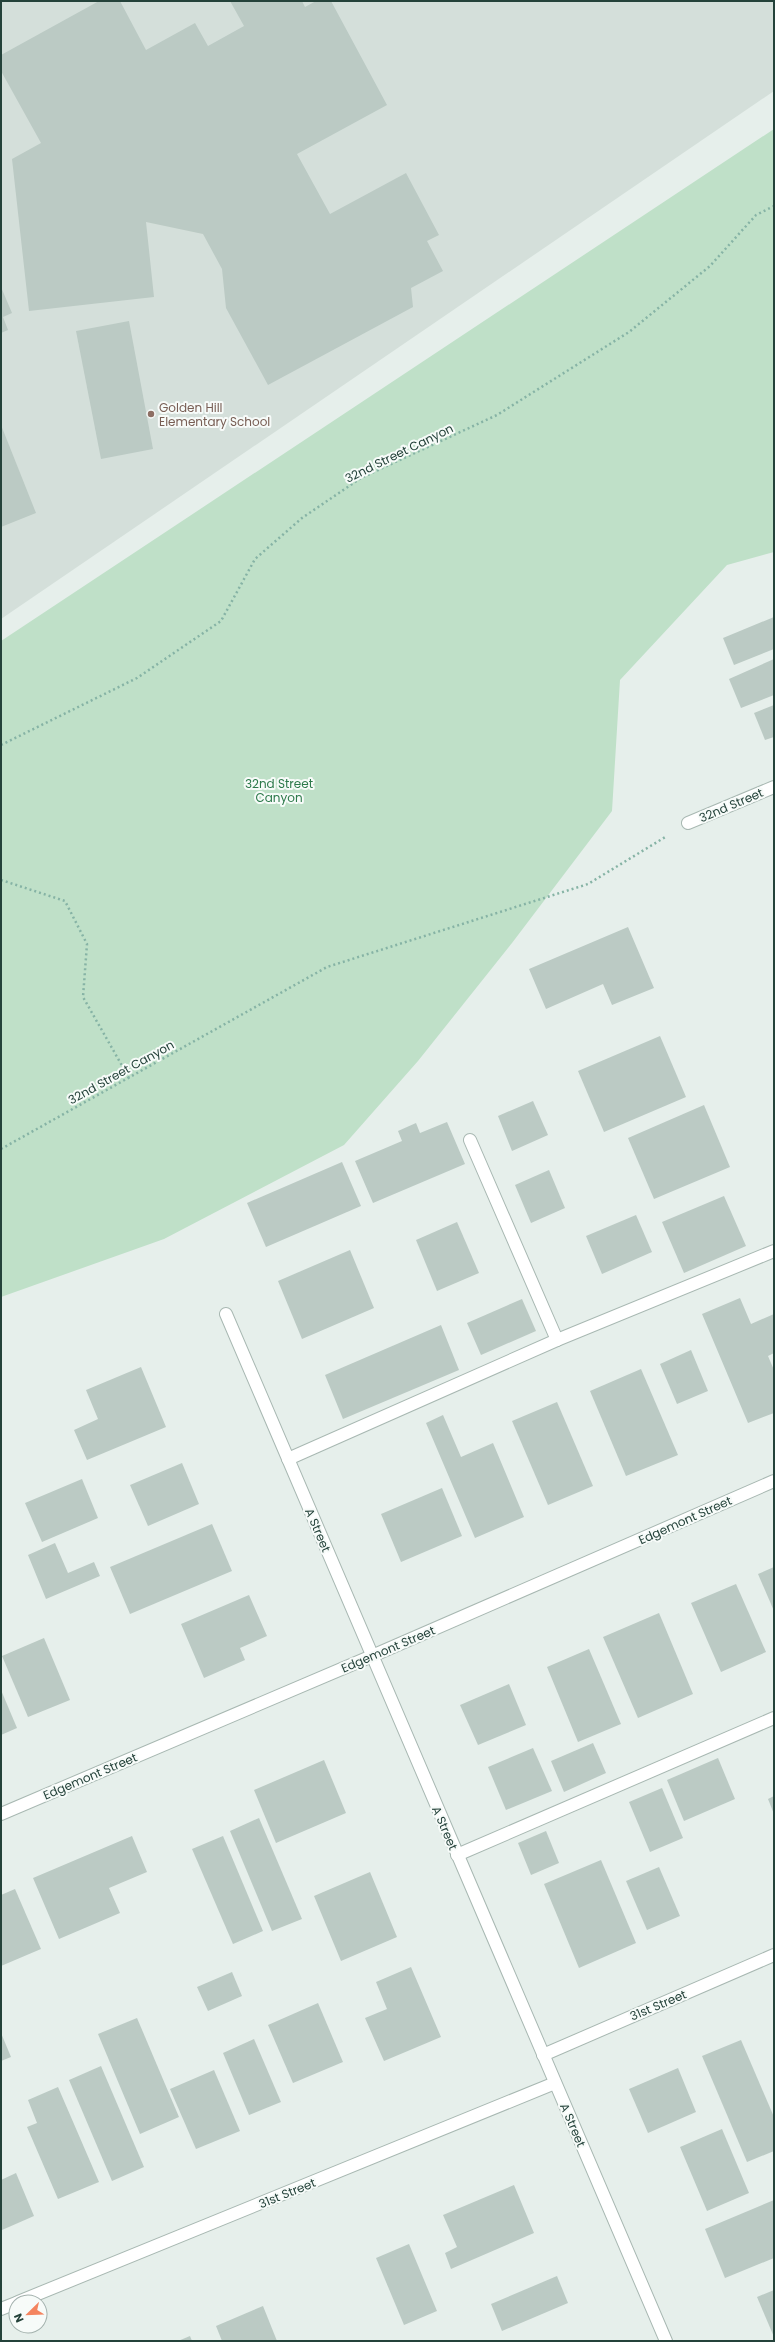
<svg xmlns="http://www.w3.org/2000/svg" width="775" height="2342" viewBox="0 0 775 2342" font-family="Poppins,sans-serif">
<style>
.built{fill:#d4dfda}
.green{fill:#bfe0c8}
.building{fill:#bbcac4}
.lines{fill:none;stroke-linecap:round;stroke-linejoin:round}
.minor-casing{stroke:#a8b8b2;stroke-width:14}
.path{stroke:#86b3a5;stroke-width:2.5;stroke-dasharray:2 3;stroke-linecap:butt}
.minor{stroke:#fff;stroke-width:12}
.education-dot{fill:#8d6e63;stroke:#f7fbf9;stroke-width:1.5}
.labels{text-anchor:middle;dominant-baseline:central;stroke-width:4;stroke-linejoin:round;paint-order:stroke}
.education-label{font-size:12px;fill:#785e54;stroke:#f7fbf9;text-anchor:start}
.street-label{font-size:12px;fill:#24423a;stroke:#f7fbf9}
.park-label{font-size:12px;fill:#2d7a4b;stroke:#f7fbf9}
</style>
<rect width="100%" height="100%" fill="#e6efeb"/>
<polygon class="built" points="1,1 774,1 774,91 1,619"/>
<polygon class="green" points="774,129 774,552 727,565 620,680 612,811 512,943 418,1061 344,1145 164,1239 1,1297 1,641"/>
<g class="building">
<polygon points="99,1 120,1 146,50 195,23 208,46 244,26 230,1 302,1 305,7 316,1 331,1 387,105 297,154 330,214 406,173 439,235 427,241 443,271 411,288 413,307 268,385 226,308 222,269 203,234 146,222 154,297 29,311 12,159 41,143 1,71 1,55"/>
<polygon points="1,287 12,313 3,317 8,330 1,333"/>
<polygon points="129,321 153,449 101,459 76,331"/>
<polygon points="1,425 36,513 1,527"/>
<polygon points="774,617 774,649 734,665 723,638"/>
<polygon points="774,659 774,695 741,708 729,679"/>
<polygon points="774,705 774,737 765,740 754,713"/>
<polygon points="628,927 654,988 612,1005 603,984 546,1009 529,969"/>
<polygon points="660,1036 686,1097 604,1132 578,1071"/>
<polygon points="533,1101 548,1135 512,1151 498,1116"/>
<polygon points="704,1105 730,1167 654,1199 628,1138"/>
<polygon points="447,1122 465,1164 373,1203 355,1161 402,1141 398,1131 416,1123 420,1133"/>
<polygon points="342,1162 361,1206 266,1247 247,1203"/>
<polygon points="549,1170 565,1208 531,1223 515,1185"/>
<polygon points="724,1196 746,1246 684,1273 662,1222"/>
<polygon points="636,1215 652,1252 602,1274 586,1236"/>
<polygon points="457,1222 479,1273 437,1291 416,1240"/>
<polygon points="350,1250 374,1308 302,1339 278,1281"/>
<polygon points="740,1298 751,1324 774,1314 774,1353 768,1356 774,1370 774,1413 748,1423 702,1314"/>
<polygon points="522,1299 536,1331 481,1355 467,1323"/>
<polygon points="441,1325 459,1370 343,1419 325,1375"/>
<polygon points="691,1350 708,1391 677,1404 660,1364"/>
<polygon points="141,1367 166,1427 87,1460 74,1430 98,1419 86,1390"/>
<polygon points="641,1369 678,1455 626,1476 590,1391"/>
<polygon points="557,1402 593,1486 548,1505 512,1421"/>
<polygon points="443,1415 461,1457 493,1443 524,1517 475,1538 426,1423"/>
<polygon points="182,1463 199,1504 148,1526 130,1485"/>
<polygon points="82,1479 98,1518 42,1542 25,1503"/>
<polygon points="442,1488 462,1536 401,1562 381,1514"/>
<polygon points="212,1524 232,1571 130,1614 110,1567"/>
<polygon points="55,1543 68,1573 94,1562 100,1576 46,1599 28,1555"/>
<polygon points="774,1567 774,1611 758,1574"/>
<polygon points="736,1584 766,1652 721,1672 691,1603"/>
<polygon points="249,1595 267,1636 240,1648 245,1660 204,1678 181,1624"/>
<polygon points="659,1613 693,1694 638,1718 603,1637"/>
<polygon points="44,1638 70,1700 28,1717 2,1656"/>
<polygon points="589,1649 621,1724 578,1742 547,1667"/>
<polygon points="509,1684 526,1725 478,1745 460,1705"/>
<polygon points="1,1690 17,1728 1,1735"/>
<polygon points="593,1743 606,1773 564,1792 551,1761"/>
<polygon points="533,1748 552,1791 506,1810 488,1767"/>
<polygon points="718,1758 735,1799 684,1821 667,1780"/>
<polygon points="324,1760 346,1813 276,1843 254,1790"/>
<polygon points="662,1788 683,1838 650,1852 629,1802"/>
<polygon points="774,1796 774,1814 768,1799"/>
<polygon points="259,1818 302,1919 272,1931 230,1831"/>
<polygon points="546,1831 559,1863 531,1875 518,1843"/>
<polygon points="132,1836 147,1872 109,1888 120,1913 59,1939 33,1878"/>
<polygon points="223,1836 263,1931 233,1944 192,1849"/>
<polygon points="601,1860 636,1943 579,1968 544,1884"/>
<polygon points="659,1867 680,1916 647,1930 626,1881"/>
<polygon points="370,1872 397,1937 341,1961 314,1896"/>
<polygon points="15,1889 41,1949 1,1966 1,1895"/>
<polygon points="411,1967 441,2037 384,2061 365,2018 387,2009 376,1982"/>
<polygon points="232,1972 242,1996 208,2011 197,1987"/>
<polygon points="318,2003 343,2062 293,2083 268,2025"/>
<polygon points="137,2018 179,2117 140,2134 98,2034"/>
<polygon points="1,2033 11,2057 1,2061"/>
<polygon points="254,2039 281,2102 249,2115 223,2053"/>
<polygon points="741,2040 774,2117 774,2151 747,2162 702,2056"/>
<polygon points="101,2066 144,2167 112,2181 69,2080"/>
<polygon points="678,2068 696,2112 648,2133 629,2089"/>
<polygon points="214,2070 240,2131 196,2149 170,2089"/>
<polygon points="58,2087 99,2182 58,2199 27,2127 37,2123 28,2100"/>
<polygon points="722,2129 749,2193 707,2211 680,2147"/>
<polygon points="16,2173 34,2216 2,2230 1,2180"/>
<polygon points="514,2185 534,2233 451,2269 445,2253 457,2247 443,2215"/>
<polygon points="774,2200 774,2258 725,2278 705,2229"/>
<polygon points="409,2244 437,2311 404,2325 376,2258"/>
<polygon points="557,2276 568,2303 502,2331 491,2304"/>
<polygon points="774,2290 774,2337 757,2297"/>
<polygon points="263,2306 277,2341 222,2341 216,2326"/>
<polygon points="190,2336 192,2341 178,2341"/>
</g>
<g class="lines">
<g class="minor-casing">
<g id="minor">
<polyline points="688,823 774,787"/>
<polyline points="470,1140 557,1340"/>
<polyline points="226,1314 666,2341"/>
<polyline points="288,1459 557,1340 774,1251"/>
<polyline points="1,1814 372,1656 774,1481"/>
<polyline points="457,1855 774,1718"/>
<polyline points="543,2055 774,1955"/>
<polyline points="18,2302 555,2083"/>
<polyline points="1,2309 16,2303"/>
</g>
</g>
<g class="path">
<polyline points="1,745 137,678 221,621 255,559 302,518 361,478 497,415 629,332 710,266 756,215 774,206"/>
<polyline points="1,880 65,901 87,944 83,997 129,1078"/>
<polyline points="1,1149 327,967 588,884 667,836"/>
</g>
<use href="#minor" class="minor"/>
</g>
<circle class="education-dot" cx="151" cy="414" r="4"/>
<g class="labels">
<g class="education-label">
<text x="159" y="407">Golden Hill<tspan x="159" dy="14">Elementary School</tspan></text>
</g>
<g class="street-label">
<text transform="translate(399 453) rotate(-26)">32nd Street Canyon</text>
<text transform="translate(731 805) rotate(-23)">32nd Street</text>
<text transform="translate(121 1072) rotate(-29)">32nd Street Canyon</text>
<text transform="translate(685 1520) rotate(-24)">Edgemont Street</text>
<text transform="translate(318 1530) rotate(67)">A Street</text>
<text transform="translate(388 1649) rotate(-23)">Edgemont Street</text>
<text transform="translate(90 1776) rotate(-23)">Edgemont Street</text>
<text transform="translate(445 1828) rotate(67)">A Street</text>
<text transform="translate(658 2005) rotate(-23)">31st Street</text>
<text transform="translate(573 2125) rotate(67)">A Street</text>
<text transform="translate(287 2193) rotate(-22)">31st Street</text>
</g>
<g class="park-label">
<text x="279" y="783">32nd Street<tspan x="279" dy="14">Canyon</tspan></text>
</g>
</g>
<rect width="775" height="2342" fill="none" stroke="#24423a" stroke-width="4"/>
<g transform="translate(28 2314) rotate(247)"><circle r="19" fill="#f7fbf9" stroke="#a3b1ad"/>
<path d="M0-3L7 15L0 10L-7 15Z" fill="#f4845f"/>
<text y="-6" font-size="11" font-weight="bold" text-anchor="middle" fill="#24423a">N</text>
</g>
</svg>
